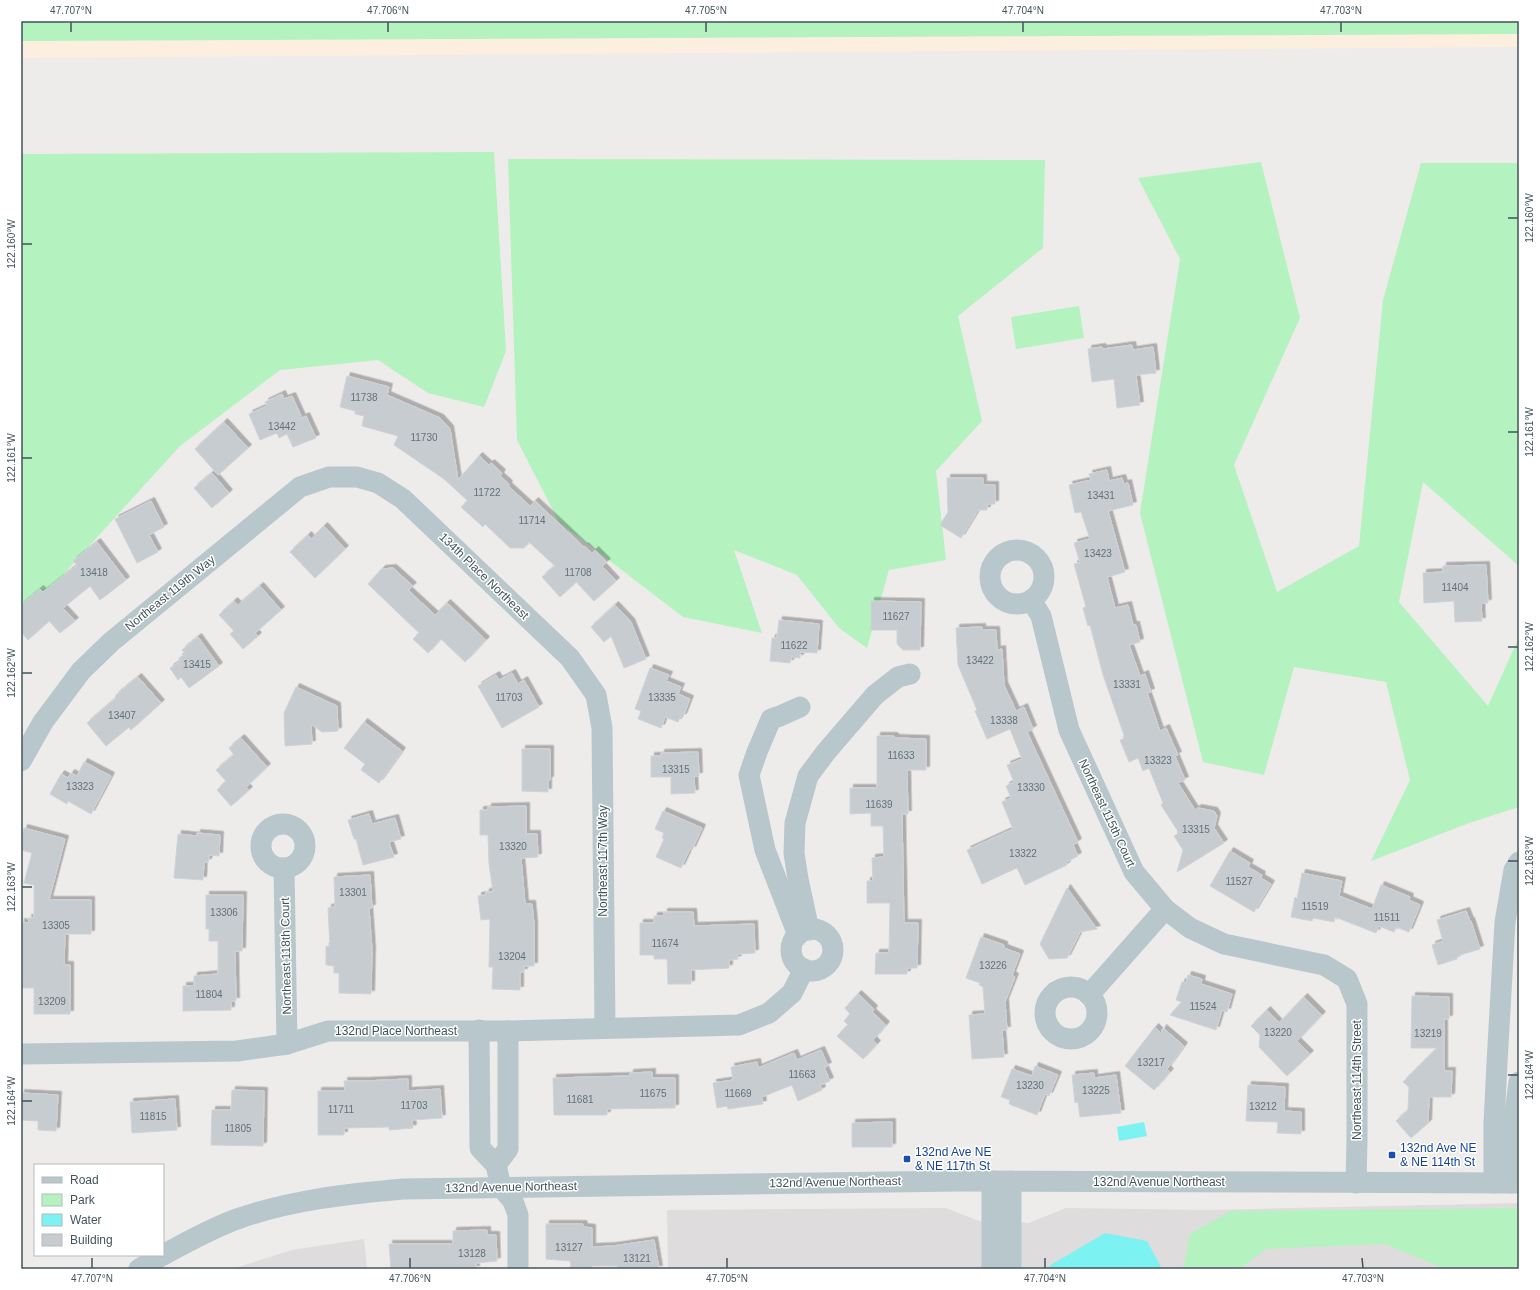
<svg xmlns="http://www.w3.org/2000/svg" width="1540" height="1290" viewBox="0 0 1540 1290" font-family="Helvetica,sans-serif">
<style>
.commercial{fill:#fdefe0}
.education{fill:#dfdcde}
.green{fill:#b4f2bf}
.water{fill:#7df2f2}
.building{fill:#c7ccd1;stroke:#ced3d8;filter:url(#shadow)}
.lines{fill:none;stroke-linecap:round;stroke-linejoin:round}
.minor{stroke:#b8c7cc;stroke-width:21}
.ticks{fill:none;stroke:#42545a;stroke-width:1.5}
.transit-dot{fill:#1a4fb4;stroke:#fff;stroke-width:1.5}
.labels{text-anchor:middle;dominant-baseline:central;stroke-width:3;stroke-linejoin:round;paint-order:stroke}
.number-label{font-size:10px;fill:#637278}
.street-label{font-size:12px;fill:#42545a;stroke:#fff}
.transit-label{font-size:12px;fill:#164399;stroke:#fff;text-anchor:start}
.neatline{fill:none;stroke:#42545a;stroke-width:1.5}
.ticks-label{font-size:10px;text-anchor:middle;fill:#42545a}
</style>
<defs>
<filter id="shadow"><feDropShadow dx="3.5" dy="-3.5" stdDeviation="0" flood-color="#0004"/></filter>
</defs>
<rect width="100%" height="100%" fill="#eeebeb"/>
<polygon class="commercial" points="21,21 1519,21 1519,47 21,58"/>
<g class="education">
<polygon points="1519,1203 1519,1269 668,1269 667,1210 946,1208 979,1221 1029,1223 1066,1208 1208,1210"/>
<polygon points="364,1239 367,1269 232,1269 292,1250"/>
</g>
<g class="green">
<polygon points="21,21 1519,21 1519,34 21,41"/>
<polygon points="494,152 506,351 484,407 428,393 378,360 280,370 180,446 21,621 21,154"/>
<polygon points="508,159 1045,160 1043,248 958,316 982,421 936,471 946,560 889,570 867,648 839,628 797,575 734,550 762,633 683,617 559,522 517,440"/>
<polygon points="1261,162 1300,318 1234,465 1277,592 1359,546 1383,300 1421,163 1519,163 1519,566 1423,482 1399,602 1488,706 1519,637 1519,807 1469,823 1371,861 1410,780 1386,682 1294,667 1264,775 1203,762 1140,513 1180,259 1138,178"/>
<polygon points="1079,306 1084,338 1016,349 1011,317"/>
<polygon points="1519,1208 1519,1269 1445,1269 1385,1244 1266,1249 1243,1266 1242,1269 1183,1269 1190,1234 1231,1211"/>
</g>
<g class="water">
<polygon points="1144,1122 1147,1136 1119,1141 1117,1127"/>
<polygon points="1105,1233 1147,1241 1162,1269 1048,1269 1049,1266"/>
</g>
<g class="building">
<polygon points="1132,345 1133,350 1153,347 1156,373 1136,375 1140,405 1117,408 1114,379 1092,382 1088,349 1102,347 1103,349"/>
<polygon points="347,376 389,387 387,395 440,418 450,429 458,480 479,456 489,465 491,463 502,473 500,476 509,484 508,486 530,506 535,501 584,547 585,546 592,553 595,550 607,562 602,566 616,581 594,601 576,582 560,597 542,577 555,566 529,542 524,548 510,548 485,524 483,527 461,507 468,501 444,479 394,445 398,436 362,426 364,416 355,414 355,411 340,407"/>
<polygon points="282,394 284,399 292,396 302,418 306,416 316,438 293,447 287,434 279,438 277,433 260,440 249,414 267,406 265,402"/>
<polygon points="224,422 248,448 218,475 195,449"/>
<polygon points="1107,470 1109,481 1122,478 1124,484 1128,483 1133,505 1108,511 1125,572 1107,577 1115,608 1128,605 1133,625 1136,625 1140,642 1129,645 1140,676 1145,674 1151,692 1147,693 1160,731 1166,728 1178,755 1175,756 1185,780 1178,783 1195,810 1198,808 1214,811 1217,816 1214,828 1224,843 1177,872 1183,850 1174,836 1179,833 1161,805 1163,803 1149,768 1143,771 1138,758 1129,762 1120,740 1125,738 1103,675 1090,625 1088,626 1083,608 1086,607 1074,564 1080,563 1074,543 1090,539 1081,512 1075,513 1069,485 1091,480 1089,474"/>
<polygon points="212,473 229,493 212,508 194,488"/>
<polygon points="947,478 983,478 983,485 995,485 995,504 987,504 987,510 978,510 961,538 940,525 948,512"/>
<polygon points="151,501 164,527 149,535 158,552 137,563 115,519"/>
<polygon points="324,526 345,549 315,578 290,552 308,535 311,539"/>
<polygon points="97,542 126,580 100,600 90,586 63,608 75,621 60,633 49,621 28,640 21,632 21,605 40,589 43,592 77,565 73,561"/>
<polygon points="1486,565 1488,603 1481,603 1482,621 1455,622 1454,601 1424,603 1423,573 1443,572 1443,566"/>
<polygon points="393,568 413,586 408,590 435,615 447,603 486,640 465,662 441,639 428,653 413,639 419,633 368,584 382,569"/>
<polygon points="260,586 281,610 255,633 258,636 243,649 230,634 234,631 219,615 234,601 238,605"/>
<polygon points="871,601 921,602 920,650 903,650 897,644 897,630 871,630"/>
<polygon points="615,605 631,622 646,659 624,668 611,636 604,642 591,627"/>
<polygon points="779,620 819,624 817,653 800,652 800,658 791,657 790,663 770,661 772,638 777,638"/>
<polygon points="982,627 982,630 996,630 997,650 1002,649 1004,685 1016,711 1024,707 1033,729 1027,732 1078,842 1073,845 1078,856 1066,862 1067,865 1025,885 1017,868 982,884 967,850 1013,829 1002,802 1011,798 1006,786 1014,782 1007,765 1022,759 1010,729 987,739 975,711 977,710 958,665 956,628"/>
<polygon points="198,637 219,666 189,688 181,677 178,680 170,668 180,661 179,658 185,654 182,650"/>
<polygon points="650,668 669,675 666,681 681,687 678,694 690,699 683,717 680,717 678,722 665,717 661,728 638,719 641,711 635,709"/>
<polygon points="512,673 518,684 524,680 539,707 502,728 478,686 496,675 499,680"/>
<polygon points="138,677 161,703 131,730 129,727 106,746 87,723 115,699 116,695"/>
<polygon points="296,687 337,706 338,731 322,732 311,724 312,744 285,746 284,713"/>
<polygon points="364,722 402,751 379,783 361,770 365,764 344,748"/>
<polygon points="877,736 894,736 896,738 926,739 926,770 907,770 908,814 902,814 904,923 918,923 917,968 907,968 907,974 875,974 876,953 889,953 890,903 867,903 867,881 873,881 872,858 884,857 883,826 871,826 871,813 850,814 850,788 877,788"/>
<polygon points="241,738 267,767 246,787 249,790 231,806 217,790 226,781 216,770 234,755 229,748"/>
<polygon points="522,749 550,749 550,780 548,780 548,792 522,791"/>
<polygon points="698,752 699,776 694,776 695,793 671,794 671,777 651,777 651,756 661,756 661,753"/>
<polygon points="84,762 111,776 91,814 68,801 67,804 50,794 61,774 68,778 71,773 77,776"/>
<polygon points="526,806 526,834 537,834 538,857 521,858 525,904 532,904 534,924 534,966 524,966 524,972 520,972 520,990 492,989 493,967 489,967 490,919 481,920 478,896 486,895 486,892 493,892 489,864 488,835 480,835 480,810 488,810 488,807"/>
<polygon points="663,811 702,828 692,850 690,849 681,868 656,857 664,839 662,838 664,833 655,829"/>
<polygon points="369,814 372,824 395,818 401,839 389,842 394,857 363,865 356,839 354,839 348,820"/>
<polygon points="24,828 65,839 49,900 91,900 91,934 65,934 64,965 70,965 70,1014 34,1014 34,988 21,988 21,922 29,923 28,918 34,918 34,885 24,883 32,853 21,850 21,840"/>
<polygon points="197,833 220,835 219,856 209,855 208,862 204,862 203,880 174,878 178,834 197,836"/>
<polygon points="1230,851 1250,863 1248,867 1262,875 1261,878 1271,884 1254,912 1210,886"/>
<polygon points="1302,873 1342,881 1339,896 1372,909 1381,885 1410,897 1409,900 1420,905 1409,932 1396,927 1394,932 1379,926 1376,933 1335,917 1334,922 1313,918 1312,921 1291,917 1295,897 1297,899"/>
<polygon points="370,875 372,908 369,908 372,950 371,994 339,993 339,973 334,973 334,966 326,965 326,946 330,947 328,908 335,907 334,877"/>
<polygon points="1067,888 1097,929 1080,932 1067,958 1049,959 1040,944"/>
<polygon points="206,895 243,895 242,951 235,951 236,1001 231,1001 231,1010 183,1011 183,986 194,986 194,976 218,974 218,941 209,941 209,929 206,929"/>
<polygon points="1466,911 1470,921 1471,921 1480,949 1457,956 1457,959 1438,965 1432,945 1443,941 1437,920"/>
<polygon points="664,912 693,912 694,926 754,924 755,953 737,954 738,959 729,960 729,968 691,970 691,984 668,984 667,959 654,959 654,955 640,955 640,923 654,923 654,916 664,916"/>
<polygon points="981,937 1004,945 1004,948 1020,954 1012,975 1015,977 1005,1002 1007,1030 1002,1030 1004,1057 972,1059 969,1015 985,1014 983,987 979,985 980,983 966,978"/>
<polygon points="1188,975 1202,979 1201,984 1232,994 1227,1012 1222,1010 1216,1030 1170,1015 1182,1002 1176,1000 1182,982 1186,983"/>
<polygon points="858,994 874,1009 872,1012 886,1025 873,1040 877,1044 863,1059 837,1036 848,1025 844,1021 850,1014 845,1008"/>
<polygon points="1412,996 1449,997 1449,1019 1444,1019 1444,1071 1452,1071 1451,1097 1429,1097 1428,1123 1411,1138 1396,1121 1408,1110 1409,1087 1403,1082 1437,1048 1411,1048"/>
<polygon points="1304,997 1322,1015 1297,1041 1310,1054 1287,1076 1259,1047 1260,1035 1251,1026 1267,1010 1279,1023"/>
<polygon points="1155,1027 1161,1033 1163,1028 1184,1046 1167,1069 1170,1072 1154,1090 1125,1066"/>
<polygon points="821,1050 828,1066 824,1067 830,1081 820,1085 822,1090 798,1101 792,1085 762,1097 763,1104 728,1109 727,1106 717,1108 713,1083 733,1080 731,1067 757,1062 758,1068 794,1053 797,1060"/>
<polygon points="1035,1066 1058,1075 1049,1096 1045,1094 1037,1115 1009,1104 1010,1100 1001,1097 1012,1069 1032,1076"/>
<polygon points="652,1072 652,1078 675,1078 675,1108 607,1109 607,1115 554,1115 553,1078 630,1076 630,1073"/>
<polygon points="1094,1073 1094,1078 1116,1075 1121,1113 1080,1117 1078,1102 1075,1103 1072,1075"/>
<polygon points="408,1079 408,1091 440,1089 442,1118 412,1120 413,1128 389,1130 389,1127 344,1128 344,1135 318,1135 318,1091 345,1091 344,1081 365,1081"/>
<polygon points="1248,1085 1285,1087 1284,1111 1301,1112 1301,1134 1277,1133 1278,1122 1246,1121"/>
<polygon points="232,1090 264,1091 263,1146 211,1145 212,1110 231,1110"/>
<polygon points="21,1093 58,1095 56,1131 38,1130 38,1121 21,1120"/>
<polygon points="175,1099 177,1130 132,1133 130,1102"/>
<polygon points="892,1122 892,1147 852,1147 852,1123"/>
<polygon points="546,1224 583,1224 584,1227 592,1228 592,1247 613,1246 654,1240 659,1269 618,1269 617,1266 592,1266 591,1269 571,1269 570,1261 546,1259"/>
<polygon points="487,1230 487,1235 496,1235 497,1261 476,1263 476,1269 391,1269 389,1244 453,1244 453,1231"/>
</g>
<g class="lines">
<g class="minor">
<circle cx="1017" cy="577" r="27"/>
<polyline points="1031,600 1041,616 1069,730 1134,872 1165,909 1089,995"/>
<polyline points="21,761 43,722 81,671 111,642 300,487 329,477 357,477 378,483 403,499 570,658 596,695 602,728 605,1028"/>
<circle cx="283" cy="846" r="22"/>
<polyline points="284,868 287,1044"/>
<polyline points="1165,909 1190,928 1224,944 1324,965 1347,979 1357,1004 1357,1141 1356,1183"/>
<circle cx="812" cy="950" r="21"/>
<polyline points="809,930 798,879 794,853 795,823 808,776 826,752 875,695 898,677 910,674"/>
<polyline points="798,935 765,850 749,775 757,752 771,719 780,716 800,707"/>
<circle cx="1071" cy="1013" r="26"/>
<polyline points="479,1030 480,1148 496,1165 501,1187 513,1201 518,1215 518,1269"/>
<polyline points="21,1054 237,1051 287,1044 328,1031 508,1031 739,1025 769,1013 792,993 804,969"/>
<polyline points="496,1165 508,1149 508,1031"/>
<polyline points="1494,1183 1494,1123 1497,1063 1505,922 1514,870 1519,862"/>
<polyline points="1510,1183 1511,1144 1519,1082"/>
<path d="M163,1255C187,1242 212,1228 237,1219C291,1200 347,1194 403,1189L962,1181L1519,1183"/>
<polyline points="139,1269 163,1255"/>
<polyline points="992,1269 992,1181"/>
<polyline points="1011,1269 1011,1181"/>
</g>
</g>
<path class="ticks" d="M71,22V32M388,22V32M706,22V32M1023,22V32M1341,22V32M1508,218H1518M22,244H32M1508,432H1518M22,458H32M1508,647H1518M22,673H32M1508,861H1518M22,887H32M1508,1075H1518M22,1101H32M92,1258V1268M410,1258V1268M727,1258V1268M1045,1258V1268M1362,1258L1363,1268"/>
<g class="transit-dot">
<rect x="1388" y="1151" width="8" height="8" rx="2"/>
<rect x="903" y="1155" width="8" height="8" rx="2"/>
</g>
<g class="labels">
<g class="number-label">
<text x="364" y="397">11738</text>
<text x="282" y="426">13442</text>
<text x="424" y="437">11730</text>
<text x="487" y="492">11722</text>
<text x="1101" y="495">13431</text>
<text x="532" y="520">11714</text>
<text x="1098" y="553">13423</text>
<text x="94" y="572">13418</text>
<text x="578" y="572">11708</text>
<text x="1455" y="587">11404</text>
<text x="896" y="616">11627</text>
<text x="794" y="645">11622</text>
<text x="980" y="660">13422</text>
<text x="197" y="664">13415</text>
<text x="1127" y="684">13331</text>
<text x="509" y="697">11703</text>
<text x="662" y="697">13335</text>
<text x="122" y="715">13407</text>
<text x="1004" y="720">13338</text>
<text x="901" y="755">11633</text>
<text x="1158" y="760">13323</text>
<text x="676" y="769">13315</text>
<text x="80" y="786">13323</text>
<text x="1031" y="787">13330</text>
<text x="879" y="804">11639</text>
<text x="1196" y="829">13315</text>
<text x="513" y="846">13320</text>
<text x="1023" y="853">13322</text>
<text x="1239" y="881">11527</text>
<text x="353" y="892">13301</text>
<text x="1315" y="906">11519</text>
<text x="224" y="912">13306</text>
<text x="1387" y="917">11511</text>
<text x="56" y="925">13305</text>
<text x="665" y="943">11674</text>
<text x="512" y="956">13204</text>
<text x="993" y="965">13226</text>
<text x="209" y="994">11804</text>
<text x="52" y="1001">13209</text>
<text x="1203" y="1006">11524</text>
<text x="1278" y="1032">13220</text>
<text x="1428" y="1033">13219</text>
<text x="1151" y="1062">13217</text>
<text x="802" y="1074">11663</text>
<text x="1030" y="1085">13230</text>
<text x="1096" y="1090">13225</text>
<text x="653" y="1093">11675</text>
<text x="738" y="1093">11669</text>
<text x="580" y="1099">11681</text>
<text x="414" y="1105">11703</text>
<text x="1263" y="1106">13212</text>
<text x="341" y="1109">11711</text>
<text x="153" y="1116">11815</text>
<text x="238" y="1128">11805</text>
<text x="569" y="1247">13127</text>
<text x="472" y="1253">13128</text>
<text x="637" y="1258">13121</text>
</g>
<g class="street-label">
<text transform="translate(484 576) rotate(44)">134th Place Northeast</text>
<text transform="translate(170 593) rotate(-39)">Northeast 119th Way</text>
<text transform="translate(1107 813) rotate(65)">Northeast 115th Court</text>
<text transform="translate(603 861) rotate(-90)">Northeast 117th Way</text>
<text transform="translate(286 956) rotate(-91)">Northeast 118th Court</text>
<text x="396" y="1031">132nd Place Northeast</text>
<text transform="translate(1357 1080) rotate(-90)">Northeast 114th Street</text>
<text transform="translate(835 1182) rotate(-1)">132nd Avenue Northeast</text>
<text x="1159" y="1182">132nd Avenue Northeast</text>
<text transform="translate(511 1187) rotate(-1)">132nd Avenue Northeast</text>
</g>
<g class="transit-label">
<text x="1400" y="1148">132nd Ave NE<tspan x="1400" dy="14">&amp; NE 114th St</tspan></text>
<text x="915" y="1152">132nd Ave NE<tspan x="915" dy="14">&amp; NE 117th St</tspan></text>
</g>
</g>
<rect width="1540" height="1290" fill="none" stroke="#ffffff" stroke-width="44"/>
<rect x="34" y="1164" width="130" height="92" fill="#ffffff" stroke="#b3bbbd"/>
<rect x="42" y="1177" width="20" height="6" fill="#b8c7cc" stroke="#b3bbbd"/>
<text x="70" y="1184" font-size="12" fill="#42545a">Road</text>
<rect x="42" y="1194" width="20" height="12" fill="#b4f2bf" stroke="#b3bbbd"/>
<text x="70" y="1204" font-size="12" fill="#42545a">Park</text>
<rect x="42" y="1214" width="20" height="12" fill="#7df2f2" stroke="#b3bbbd"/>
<text x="70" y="1224" font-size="12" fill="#42545a">Water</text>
<rect x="42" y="1234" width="20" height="12" fill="#c7ccd1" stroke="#b3bbbd"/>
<text x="70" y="1244" font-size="12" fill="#42545a">Building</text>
<rect x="22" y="22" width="1496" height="1246" class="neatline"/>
<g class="ticks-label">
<text x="71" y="14">47.707°N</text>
<text x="388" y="14">47.706°N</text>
<text x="706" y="14">47.705°N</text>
<text x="1023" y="14">47.704°N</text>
<text x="1341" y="14">47.703°N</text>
<text transform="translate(1529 218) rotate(-90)" y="4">122.160°W</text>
<text transform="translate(11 244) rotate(-90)" y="4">122.160°W</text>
<text transform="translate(1529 432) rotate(-90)" y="4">122.161°W</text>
<text transform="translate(11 458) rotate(-90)" y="4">122.161°W</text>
<text transform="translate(1529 647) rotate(-90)" y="4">122.162°W</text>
<text transform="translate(11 673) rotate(-90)" y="4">122.162°W</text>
<text transform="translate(1529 861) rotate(-90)" y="4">122.163°W</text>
<text transform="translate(11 887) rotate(-90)" y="4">122.163°W</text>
<text transform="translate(1529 1075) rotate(-90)" y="4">122.164°W</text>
<text transform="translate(11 1101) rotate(-90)" y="4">122.164°W</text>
<text x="92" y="1282">47.707°N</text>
<text x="410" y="1282">47.706°N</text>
<text x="727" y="1282">47.705°N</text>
<text x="1045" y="1282">47.704°N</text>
<text x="1363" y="1282">47.703°N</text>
</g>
</svg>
